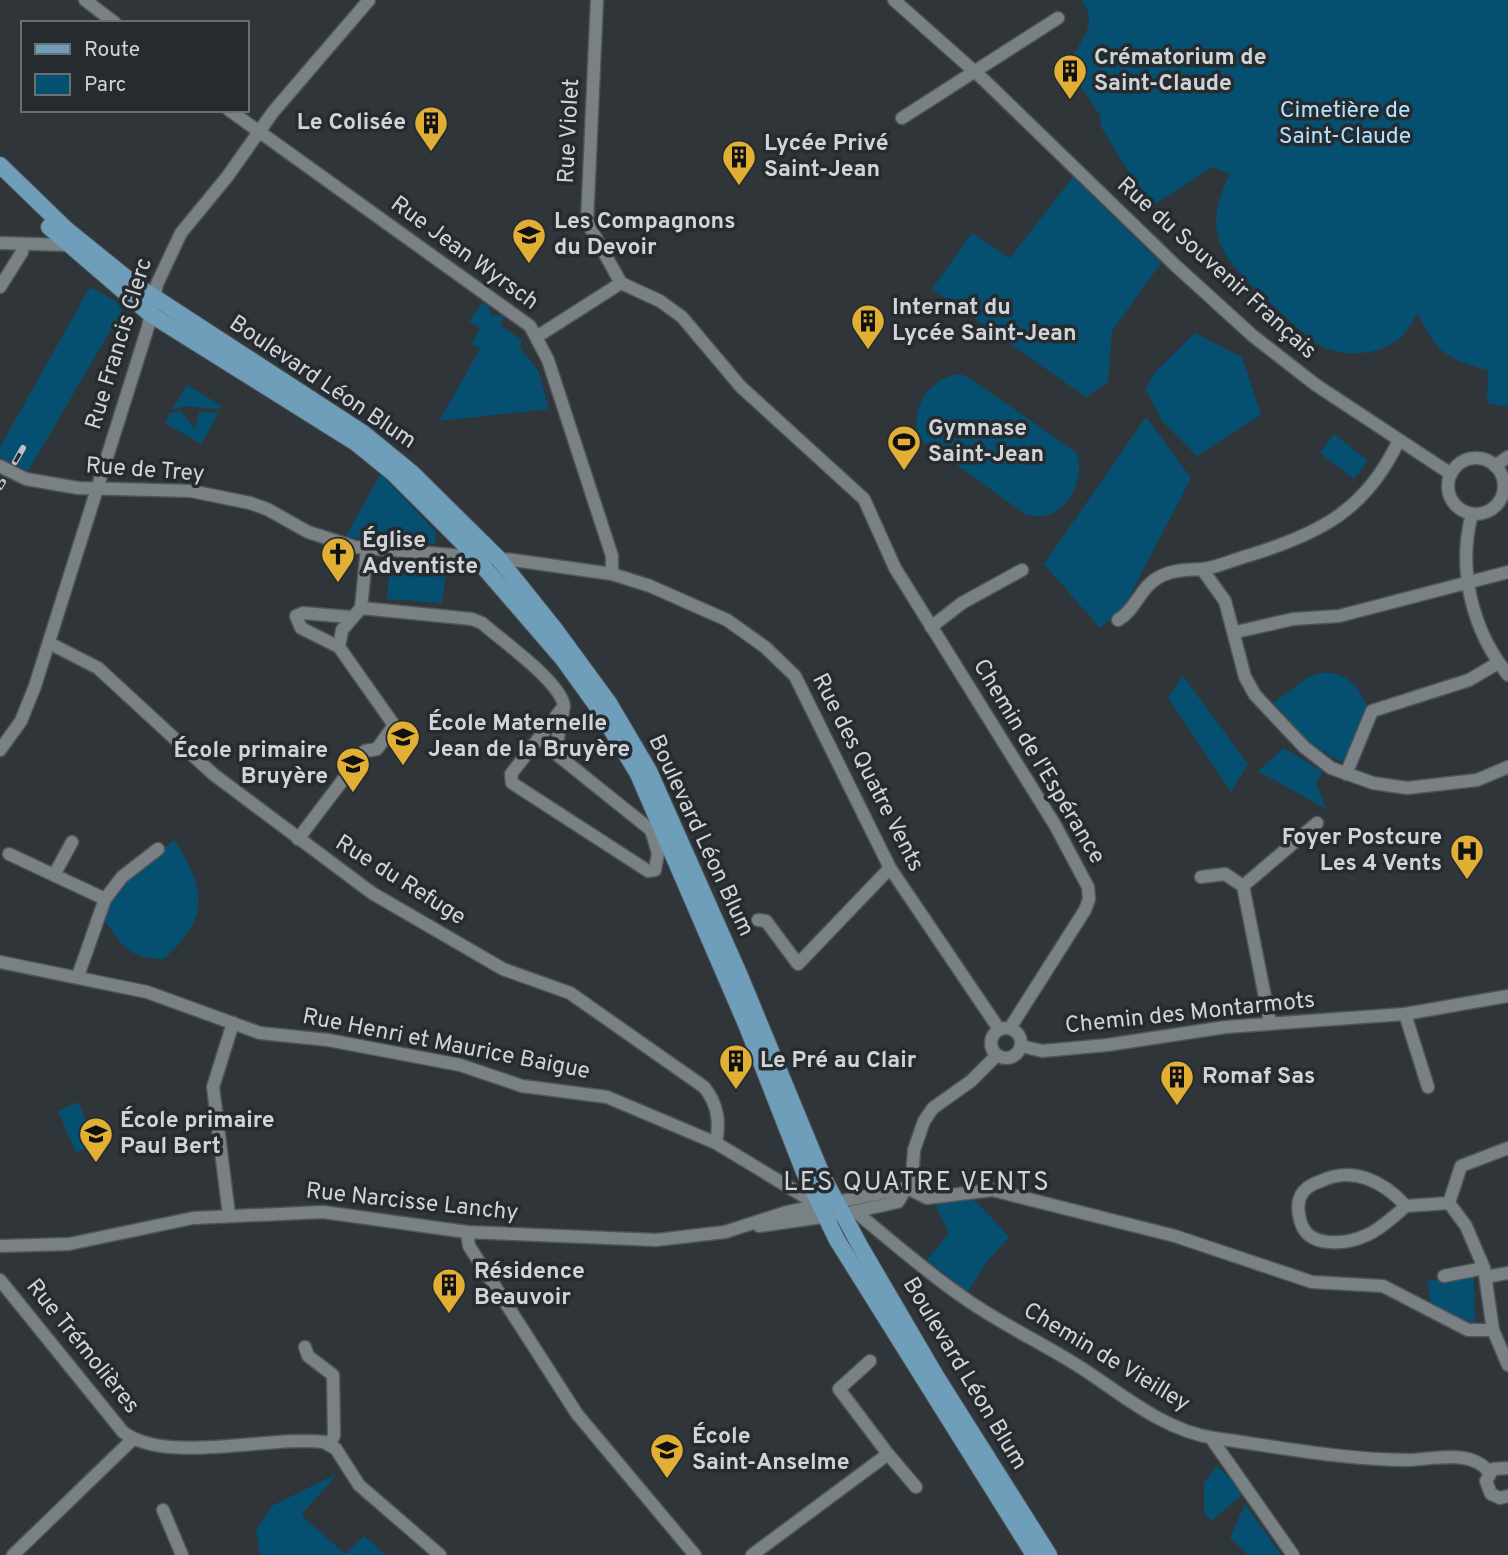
<svg xmlns="http://www.w3.org/2000/svg" width="1508" height="1555" viewBox="0 0 1508 1555" font-family="Overpass,sans-serif">
<style>
.green{fill:#055071}
.lines{fill:none;stroke-linecap:round;stroke-linejoin:round}
.minor-casing{stroke:#4f5457;stroke-width:15}
.major-casing{stroke:#4f5457;stroke-width:18}
.minor{stroke:#7a8185;stroke-width:12}
.major{stroke:#6f9eba;stroke-width:16}
.rail-casing{stroke:#bfc2c5;stroke-width:6}
.rail{stroke:#262b2f;stroke-width:3.5;stroke-dasharray:10;stroke-linecap:butt}
.labels{text-anchor:middle;dominant-baseline:central;stroke-width:7;stroke-linejoin:round;paint-order:stroke}
.poi-label{font-size:23px;font-weight:bold;fill:#d1d4d7;stroke:#262b2f;text-anchor:start}
.park-label{font-size:23px;fill:#b1e1fe;stroke:#262b2f}
.street-label{font-size:23px;fill:#d1d4d7;stroke:#262b2f}
.quarter-label{font-size:26px;letter-spacing:2px;fill:#d1d4d7;stroke:#262b2f}
</style>
<rect width="100%" height="100%" fill="#2f3539"/>
<g class="green">
<path d="M1081,0H1508V407L1487,403L1488,370C1448,360 1435,352 1418,313C1413,320 1409,329 1403,335C1383,356 1342,359 1318,344C1303,335 1290,320 1277,309C1230,266 1196,240 1230,174L1213,167L1150,207L1101,127L1100,115L1067,66C1078,43 1101,24 1081,0Z"/>
<polygon points="1073,177 1161,263 1112,331 1108,382 1086,397 932,289 972,233 1010,258"/>
<polygon points="90,287 117,302 122,311 28,471 0,457 0,447"/>
<polygon points="483,302 490,309 491,316 504,315 500,325 523,341 519,347 538,370 549,409 439,421 480,349 472,344 480,328 469,321"/>
<polygon points="1195,333 1242,357 1261,415 1197,456 1162,421 1146,390 1154,373"/>
<path d="M960,374L968,377L1077,453C1086,486 1062,526 1025,514L919,438C909,408 929,378 960,374Z"/>
<polygon points="187,385 222,406 220,409 184,406 172,410"/>
<polygon points="181,411 195,429 199,412 219,413 201,444 165,423 170,413"/>
<polygon points="1146,417 1191,478 1123,609 1100,628 1044,564"/>
<polygon points="1334,434 1368,461 1354,479 1320,453"/>
<polygon points="381,474 436,532 435,544 345,537"/>
<polygon points="390,560 447,564 442,603 387,599"/>
<path d="M1320,673C1344,671 1359,684 1366,706L1380,702L1341,762L1311,744L1273,703L1307,678Z"/>
<polygon points="1183,676 1248,764 1231,792 1168,698"/>
<polygon points="1284,748 1323,772 1316,783 1326,809 1258,771"/>
<path d="M174,840C206,889 211,917 164,959C128,959 121,945 102,916L126,879Z"/>
<polygon points="78,1102 96,1143 76,1153 58,1111"/>
<polygon points="972,1197 1009,1237 986,1263 968,1292 927,1260 949,1233 935,1204"/>
<polygon points="1474,1276 1475,1324 1431,1304 1427,1281"/>
<polygon points="1217,1466 1241,1489 1241,1496 1211,1521 1204,1513 1204,1483"/>
<polygon points="338,1473 301,1515 345,1554 364,1536 386,1555 260,1555 256,1530 272,1506"/>
<polygon points="1245,1504 1280,1553 1277,1555 1248,1555 1230,1538"/>
</g>
<g class="lines">
<g class="minor-casing">
<g id="minor">
<polyline points="85,0 115,23"/>
<polyline points="597,0 587,222 621,283"/>
<polyline points="894,0 984,80 1176,266 1253,336 1316,385 1451,474"/>
<polyline points="229,110 530,326 548,360 612,556 612,574"/>
<polyline points="902,118 1058,18"/>
<polyline points="0,243 67,245"/>
<polyline points="621,283 660,301 682,317 741,387 864,499 895,568 1055,825 1088,887 1089,899 1085,910 1010,1028"/>
<polyline points="0,287 22,252 23,244"/>
<polyline points="538,336 621,283"/>
<circle cx="1476" cy="486" r="28"/>
<polyline points="0,466 26,479 78,488 191,491 250,503 267,509 308,532 355,547 513,560 612,574 650,586 727,620 765,647 795,676 890,868 999,1029"/>
<polyline points="1495,466 1508,457"/>
<path d="M1472,514C1457,569 1472,630 1508,675"/>
<polyline points="1202,569 1225,601 1245,677 1255,695 1304,747 1331,768 1373,783 1407,788 1477,780 1508,767"/>
<path d="M361,608L472,619L482,623C501,640 561,682 564,706L511,774L512,783L648,871L655,870L658,853L651,830L555,753L564,706"/>
<path d="M1118,620C1137,609 1140,586 1161,576C1175,569 1189,570 1203,569C1219,567 1235,559 1250,555C1319,534 1366,510 1398,442"/>
<polyline points="931,627 962,603 1022,570"/>
<polyline points="1236,632 1293,619 1339,616 1508,572"/>
<path d="M49,643L98,668L213,774L372,893L503,969L570,993L704,1087C718,1104 720,1122 716,1143"/>
<polyline points="339,647 301,628 296,616 303,613 350,617"/>
<polyline points="0,750 21,721 35,686 148,327 157,284 181,233 227,177 273,112 369,0"/>
<polyline points="1346,774 1372,711 1469,680 1498,663"/>
<polyline points="298,839 365,751 377,749 394,725 339,647 342,630 361,608 367,548"/>
<polyline points="9,854 105,899 78,976"/>
<polyline points="54,875 72,842"/>
<polyline points="1201,877 1225,874 1243,886 1270,1022"/>
<polyline points="1243,886 1317,823"/>
<polyline points="105,899 122,877 158,849"/>
<polyline points="758,920 766,921 798,964 890,868"/>
<polyline points="0,962 147,992 260,1033 328,1040 460,1065 522,1086 607,1097 716,1143 820,1206"/>
<polyline points="1405,1014 1428,1087"/>
<circle cx="1006" cy="1043" r="15"/>
<polyline points="1021,1046 1042,1051 1107,1045 1226,1027 1405,1014 1508,996"/>
<polyline points="1508,1148 1461,1166 1449,1203 1466,1226 1484,1268 1493,1330 1508,1365"/>
<polyline points="907,1188 927,1198 992,1190 1175,1236 1312,1282 1383,1286 1468,1330 1493,1330"/>
<path d="M1406,1206C1394,1216 1381,1229 1367,1235C1348,1244 1309,1249 1301,1223C1298,1214 1296,1202 1303,1192C1307,1187 1315,1183 1321,1181C1353,1166 1383,1181 1406,1206L1449,1203"/>
<path d="M856,1212C890,1240 924,1270 960,1295C998,1323 1043,1343 1083,1369C1123,1395 1165,1431 1214,1438C1278,1447 1345,1460 1409,1460C1435,1459 1471,1449 1489,1472"/>
<polyline points="229,1215 213,1087 233,1023"/>
<polyline points="759,1226 843,1214 898,1202 912,1178 914,1150 924,1121 933,1108 971,1081 997,1055"/>
<polyline points="467,1232 469,1246 577,1414 695,1555"/>
<polyline points="0,1246 69,1244 193,1218 323,1212 467,1232 656,1240 725,1232 787,1212 907,1188"/>
<polyline points="1444,1276 1484,1268"/>
<polyline points="1486,1277 1508,1273"/>
<path d="M0,1280L123,1432C166,1465 270,1435 324,1442L336,1449L359,1485L440,1555"/>
<polyline points="305,1347 308,1356 333,1375 334,1435 330,1445"/>
<polyline points="1211,1438 1293,1555"/>
<polyline points="888,1454 916,1487"/>
<polyline points="1508,1468 1493,1469 1486,1481 1491,1494 1500,1498 1508,1496"/>
<polyline points="163,1510 182,1555"/>
<polyline points="13,1555 133,1439"/>
<polyline points="752,1555 888,1454 839,1389 870,1361"/>
</g>
</g>
<g class="major-casing">
<g id="major">
<polyline points="0,165 66,229 134,284 363,433 412,473 498,558 554,628 609,703 649,771 740,976 823,1177 860,1246 936,1376 1049,1555"/>
<polyline points="49,227 150,314 356,443 393,473 462,542 563,659 599,709 638,774 746,1024 804,1172 837,1240 1034,1555"/>
</g>
</g>
<use href="#minor" class="minor"/>
<use href="#major" class="major"/>
<g class="rail-casing">
<g id="rail">
<polyline points="15,462 23,448"/>
<polyline points="0,487 3,482"/>
</g>
</g>
<use href="#rail" class="rail"/>
</g>
<defs>
<g id="building-pin" transform="scale(1.75)"><path d="M0 17L-7.5 6A9.5 9.5 0 1 1 7.5 6Z" fill="#e1af34" stroke="#262b2f"/><path d="M-4-6H4V6H1V3H-1V6H-4ZM-2.5-4.3h1.7v1.8h-1.7ZM.8-4.3h1.7v1.8H.8ZM-2.5-1h1.7V.8h-1.7ZM.8-1h1.7V.8H.8Z" fill="#111"/></g>
<g id="university-pin" transform="scale(1.75)"><path d="M0 17L-7.5 6A9.5 9.5 0 1 1 7.5 6Z" fill="#e1af34" stroke="#262b2f"/><path d="M0-5L7-2L0 1L-7-2ZM-4 1L0 2.5L4 1V4Q0 6-4 4Z" fill="#111"/></g>
<g id="stadium-pin" transform="scale(1.75)"><path d="M0 17L-7.5 6A9.5 9.5 0 1 1 7.5 6Z" fill="#e1af34" stroke="#262b2f"/><path d="M0-5a6.5 5 0 1 0 0 10a6.5 5 0 1 0 0-10ZM-3.5-1.8h7v3.6h-7Z" fill="#111"/></g>
<g id="church-pin" transform="scale(1.75)"><path d="M0 17L-7.5 6A9.5 9.5 0 1 1 7.5 6Z" fill="#e1af34" stroke="#262b2f"/><path d="M-1.2-6h2.4v3.5h3.3v2.4h-3.3V6h-2.4V-.1h-3.3v-2.4h3.3Z" fill="#111"/></g>
<g id="school-pin" transform="scale(1.75)"><path d="M0 17L-7.5 6A9.5 9.5 0 1 1 7.5 6Z" fill="#e1af34" stroke="#262b2f"/><path d="M0-5L7-2L0 1L-7-2ZM-4 1L0 2.5L4 1V4Q0 6-4 4Z" fill="#111"/></g>
<g id="hospital-pin" transform="scale(1.75)"><path d="M0 17L-7.5 6A9.5 9.5 0 1 1 7.5 6Z" fill="#e1af34" stroke="#262b2f"/><path d="M-5-5h3v3.5h4V-5h3V5h-3V1.5h-4V5h-3Z" fill="#111"/></g>
</defs>
<g fill-rule="evenodd">
<use href="#building-pin" x="1070" y="71"/>
<use href="#building-pin" x="431" y="123"/>
<use href="#building-pin" x="739" y="157"/>
<use href="#university-pin" x="529" y="235"/>
<use href="#building-pin" x="868" y="321"/>
<use href="#stadium-pin" x="904" y="442"/>
<use href="#church-pin" x="338" y="554"/>
<use href="#school-pin" x="403" y="737"/>
<use href="#school-pin" x="353" y="764"/>
<use href="#hospital-pin" x="1467" y="851"/>
<use href="#building-pin" x="736" y="1061"/>
<use href="#building-pin" x="1177" y="1077"/>
<use href="#school-pin" x="96" y="1134"/>
<use href="#building-pin" x="449" y="1285"/>
<use href="#school-pin" x="667" y="1450"/>
</g>
<g class="labels">
<g class="poi-label">
<text x="1094" y="58">Crématorium de<tspan x="1094" dy="26">Saint-Claude</tspan></text>
<text x="406" y="123" text-anchor="end">Le Colisée</text>
<text x="764" y="144">Lycée Privé<tspan x="764" dy="26">Saint-Jean</tspan></text>
<text x="554" y="222">Les Compagnons<tspan x="554" dy="26">du Devoir</tspan></text>
<text x="892" y="308">Internat du<tspan x="892" dy="26">Lycée Saint-Jean</tspan></text>
<text x="928" y="429">Gymnase<tspan x="928" dy="26">Saint-Jean</tspan></text>
<text x="362" y="541">Église<tspan x="362" dy="26">Adventiste</tspan></text>
<text x="428" y="724">École Maternelle<tspan x="428" dy="26">Jean de la Bruyère</tspan></text>
<text x="328" y="751" text-anchor="end">École primaire<tspan x="328" dy="26">Bruyère</tspan></text>
<text x="1442" y="838" text-anchor="end">Foyer Postcure<tspan x="1442" dy="26">Les 4 Vents</tspan></text>
<text x="760" y="1061">Le Pré au Clair</text>
<text x="1202" y="1077">Romaf Sas</text>
<text x="120" y="1121">École primaire<tspan x="120" dy="26">Paul Bert</tspan></text>
<text x="474" y="1272">Résidence<tspan x="474" dy="26">Beauvoir</tspan></text>
<text x="692" y="1437">École<tspan x="692" dy="26">Saint-Anselme</tspan></text>
</g>
<g class="park-label">
<text x="1345" y="111">Cimetière de<tspan x="1345" dy="26">Saint-Claude</tspan></text>
</g>
<g class="street-label">
<text transform="translate(570 131) rotate(-87)">Rue Violet</text>
<text transform="translate(464 254) rotate(36)">Rue Jean Wyrsch</text>
<text transform="translate(1216 269) rotate(42)">Rue du Souvenir Français</text>
<text transform="translate(120 344) rotate(-73)">Rue Francis Clerc</text>
<text transform="translate(322 383) rotate(34)">Boulevard Léon Blum</text>
<text transform="translate(145 471) rotate(4)">Rue de Trey</text>
<text transform="translate(1038 762) rotate(59)">Chemin de l'Espérance</text>
<text transform="translate(867 773) rotate(63)">Rue des Quatre Vents</text>
<text transform="translate(700 836) rotate(65)">Boulevard Léon Blum</text>
<text transform="translate(400 881) rotate(32)">Rue du Refuge</text>
<text transform="translate(1190 1014) rotate(-6)">Chemin des Montarmots</text>
<text transform="translate(446 1045) rotate(11)">Rue Henri et Maurice Baigue</text>
<text transform="translate(412 1203) rotate(6)">Rue Narcisse Lanchy</text>
<text transform="translate(82 1347) rotate(51)">Rue Trémolières</text>
<text transform="translate(1106 1358) rotate(31)">Chemin de Vieilley</text>
<text transform="translate(964 1374) rotate(59)">Boulevard Léon Blum</text>
</g>
<g class="quarter-label">
<text x="917" y="1183">LES QUATRE VENTS</text>
</g>
</g>
<rect x="21" y="21" width="228" height="91" fill="#262b2f" stroke="#6a6f72" stroke-width="2"/>
<rect x="35" y="44" width="35" height="10" fill="#6f9eba" stroke="#6a6f72" stroke-width="2"/>
<text x="84" y="56" font-size="21" fill="#d1d4d7">Route</text>
<rect x="35" y="74" width="35" height="21" fill="#055071" stroke="#6a6f72" stroke-width="2"/>
<text x="84" y="91" font-size="21" fill="#d1d4d7">Parc</text>
</svg>
